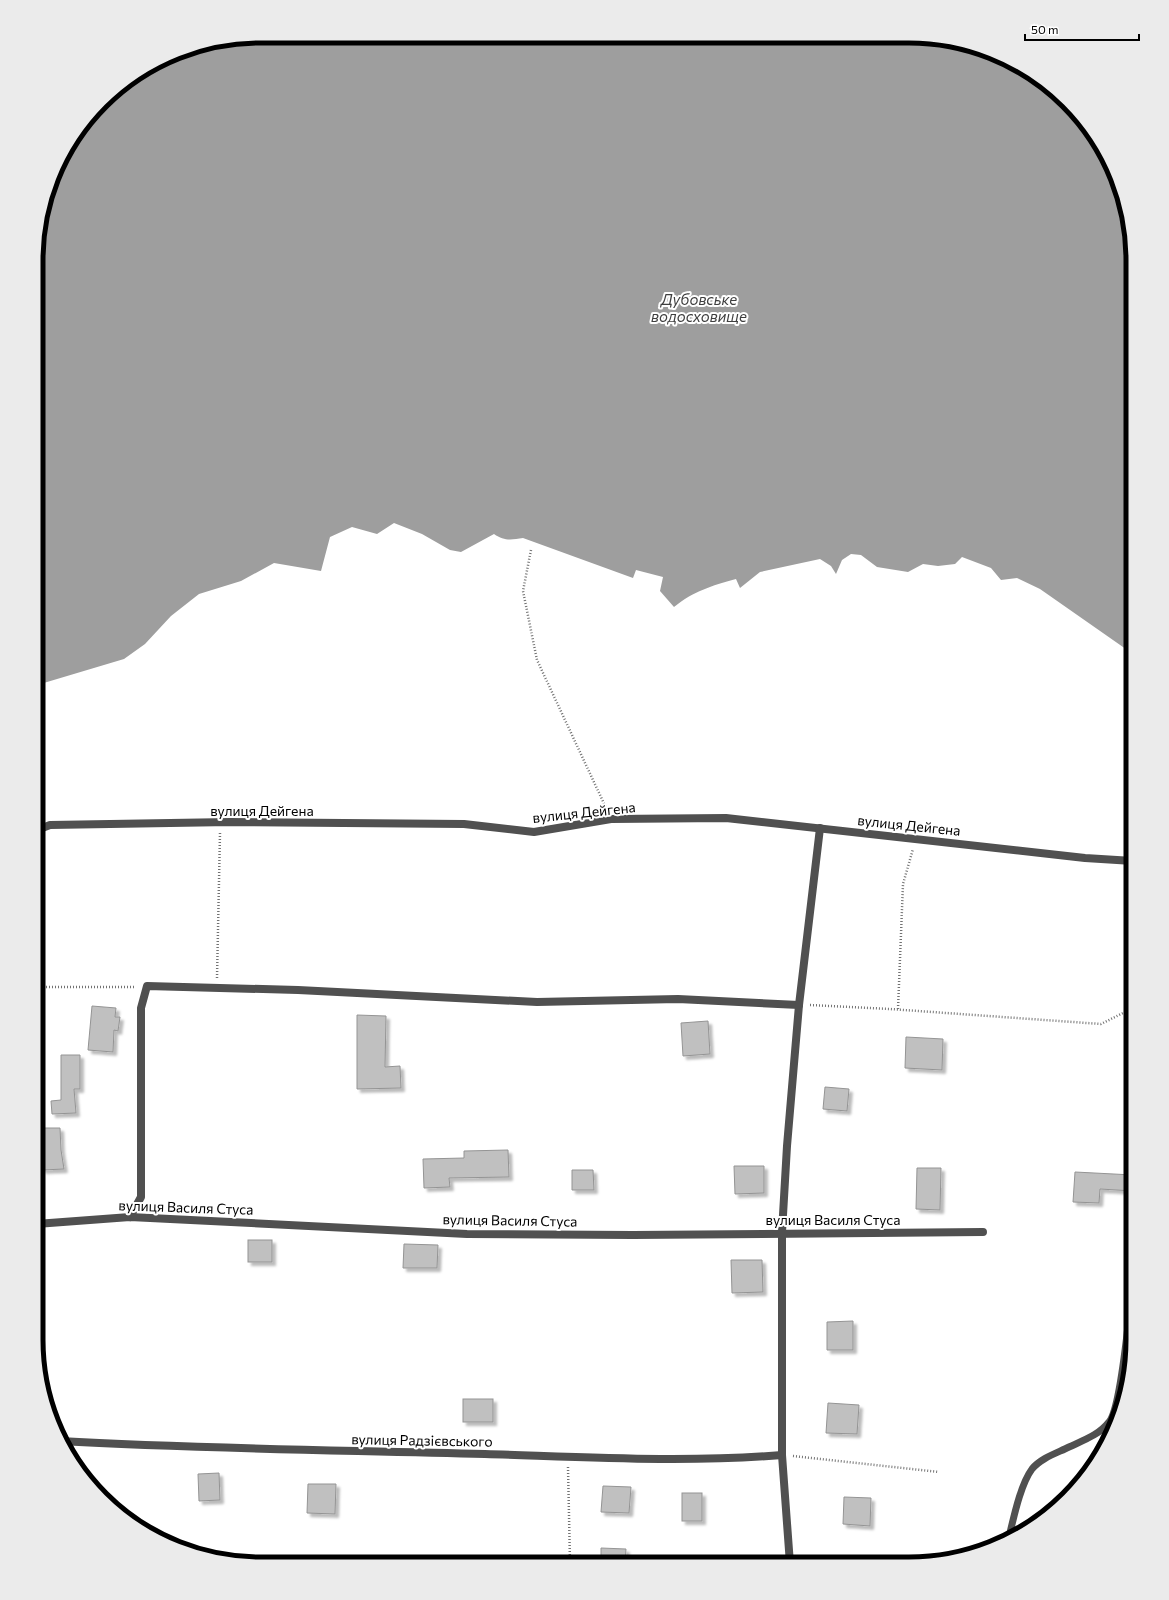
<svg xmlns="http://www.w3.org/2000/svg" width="1169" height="1600" viewBox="0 0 1169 1600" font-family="Commissioner,sans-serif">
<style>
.water{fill:#9e9e9e}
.building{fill:#c0c0c0;stroke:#949494;filter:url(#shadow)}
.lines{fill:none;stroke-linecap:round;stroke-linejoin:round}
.path{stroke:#727272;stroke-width:2.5;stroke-dasharray:1 2;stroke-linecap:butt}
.lane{stroke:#505050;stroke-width:7}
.street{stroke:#505050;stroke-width:8}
.labels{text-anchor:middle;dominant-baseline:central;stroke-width:4;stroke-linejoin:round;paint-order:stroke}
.street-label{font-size:14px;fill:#000;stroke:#fff}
.water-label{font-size:15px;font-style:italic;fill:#3f3f3f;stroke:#fff}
.rim{fill:none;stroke:#000;stroke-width:5}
</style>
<defs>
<filter id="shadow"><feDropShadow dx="3.5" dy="3.5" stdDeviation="1" flood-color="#0004"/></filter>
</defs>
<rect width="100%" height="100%" fill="#fff"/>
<path class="water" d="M260,36L939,38C957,43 977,46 995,53C1055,77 1109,139 1125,202C1130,220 1131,241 1133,259V654L1040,589L1017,578L1001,580L991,568L962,557L955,564L938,566L923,564L908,572L877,567L861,555L851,554L842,560L836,574L831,566L820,559L760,572L740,588L736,579C711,586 694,591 674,607L660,591L663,577L636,570L633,578L523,538C511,540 504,541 494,534L461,552L450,550L422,534L394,523L377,534L352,527L330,537L321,571L274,563L241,581L199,594L171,616L145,644L124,659L37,685L38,230L66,148L112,91L188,48Z"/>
<g class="building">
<polygon points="92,1006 116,1008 115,1017 120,1017 118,1031 114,1030 113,1052 88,1050"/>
<polygon points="357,1015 386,1016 385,1067 400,1066 401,1088 357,1089"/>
<polygon points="708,1021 710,1054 683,1056 681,1023"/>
<polygon points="906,1037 943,1039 942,1070 905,1068"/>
<polygon points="61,1055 80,1055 80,1089 74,1089 76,1113 52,1114 51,1101 61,1100"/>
<polygon points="825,1087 849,1089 847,1111 823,1109"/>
<polygon points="36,1128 60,1128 61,1150 64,1169 43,1170 36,1161"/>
<polygon points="508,1150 509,1177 449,1178 450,1187 424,1188 423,1159 464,1158 464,1151"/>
<polygon points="734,1166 764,1166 764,1193 735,1194"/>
<polygon points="917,1168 941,1168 940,1210 916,1209"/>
<polygon points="572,1170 593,1170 594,1190 572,1190"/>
<polygon points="1075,1172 1133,1175 1133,1191 1100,1189 1099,1203 1073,1202"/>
<rect x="248" y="1240" width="24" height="22"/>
<polygon points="404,1244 438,1245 437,1268 403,1268"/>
<polygon points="731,1260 762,1260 763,1292 732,1293"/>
<polygon points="853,1321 853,1350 827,1350 827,1322"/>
<rect x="463" y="1399" width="30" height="23"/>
<polygon points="828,1403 859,1405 857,1434 826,1433"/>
<polygon points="219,1473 220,1500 199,1501 198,1474"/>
<polygon points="308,1484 336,1484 335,1514 307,1513"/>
<polygon points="603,1486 631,1487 629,1513 601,1512"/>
<rect x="682" y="1493" width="20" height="28"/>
<polygon points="844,1497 871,1498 870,1526 843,1524"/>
<polygon points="601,1548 626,1549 625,1563 601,1563"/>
</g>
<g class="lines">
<g class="path">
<polyline points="531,550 523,591 537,660 607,810"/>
<polyline points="217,978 220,833"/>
<polyline points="37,987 136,987"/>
<polyline points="810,1005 890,1009 1101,1024 1133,1008"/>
<polyline points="898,1009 903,884 913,849"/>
<polyline points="793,1456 939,1472"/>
<polyline points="568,1467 570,1563"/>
</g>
<path class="lane" d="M1008,1541C1013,1521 1020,1485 1032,1469C1041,1458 1057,1453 1069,1447C1084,1440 1099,1435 1109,1422C1121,1408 1128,1322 1131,1299"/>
<g class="street">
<polyline points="37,830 50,825 230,822 464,824 534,832 611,819 726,818 1085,858 1133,861"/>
<polyline points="130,1217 141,1197 141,1008 147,986 298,990 537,1002 678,999 799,1005"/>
<polyline points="36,1224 130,1217 467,1234 633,1235 983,1232"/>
<path d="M60,1441C202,1449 343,1450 485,1454C584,1457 684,1463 782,1455"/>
<polyline points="790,1564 782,1455 782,1232 787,1146 799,1005 820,828"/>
</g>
</g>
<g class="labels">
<g class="street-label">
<text x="262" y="810">вулиця Дейгена</text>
<text transform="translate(584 812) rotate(-6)">вулиця Дейгена</text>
<text transform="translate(909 825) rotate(6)">вулиця Дейгена</text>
<text transform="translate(186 1207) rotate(2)">вулиця Василя Стуса</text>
<text x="833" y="1219">вулиця Василя Стуса</text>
<text transform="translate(510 1220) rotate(1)">вулиця Василя Стуса</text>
<text transform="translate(422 1440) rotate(1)">вулиця Радзієвського</text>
</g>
<g class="water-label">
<text x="699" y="299">Дубовське<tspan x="699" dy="17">водосховище</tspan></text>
</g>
</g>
<path d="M0 0H1169V1600H0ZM260 43H909A217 217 0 0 1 1126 260V1340A217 217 0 0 1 909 1557H260A217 217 0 0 1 43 1340V260A217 217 0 0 1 260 43Z" fill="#ebebeb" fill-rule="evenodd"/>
<path class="rim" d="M260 43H909A217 217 0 0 1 1126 260V1340A217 217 0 0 1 909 1557H260A217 217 0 0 1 43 1340V260A217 217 0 0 1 260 43Z"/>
<path d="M1025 34v6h114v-6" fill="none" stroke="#000000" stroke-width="2"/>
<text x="1031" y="34" font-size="12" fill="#000000" stroke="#ffffff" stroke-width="3" paint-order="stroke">50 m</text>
</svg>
